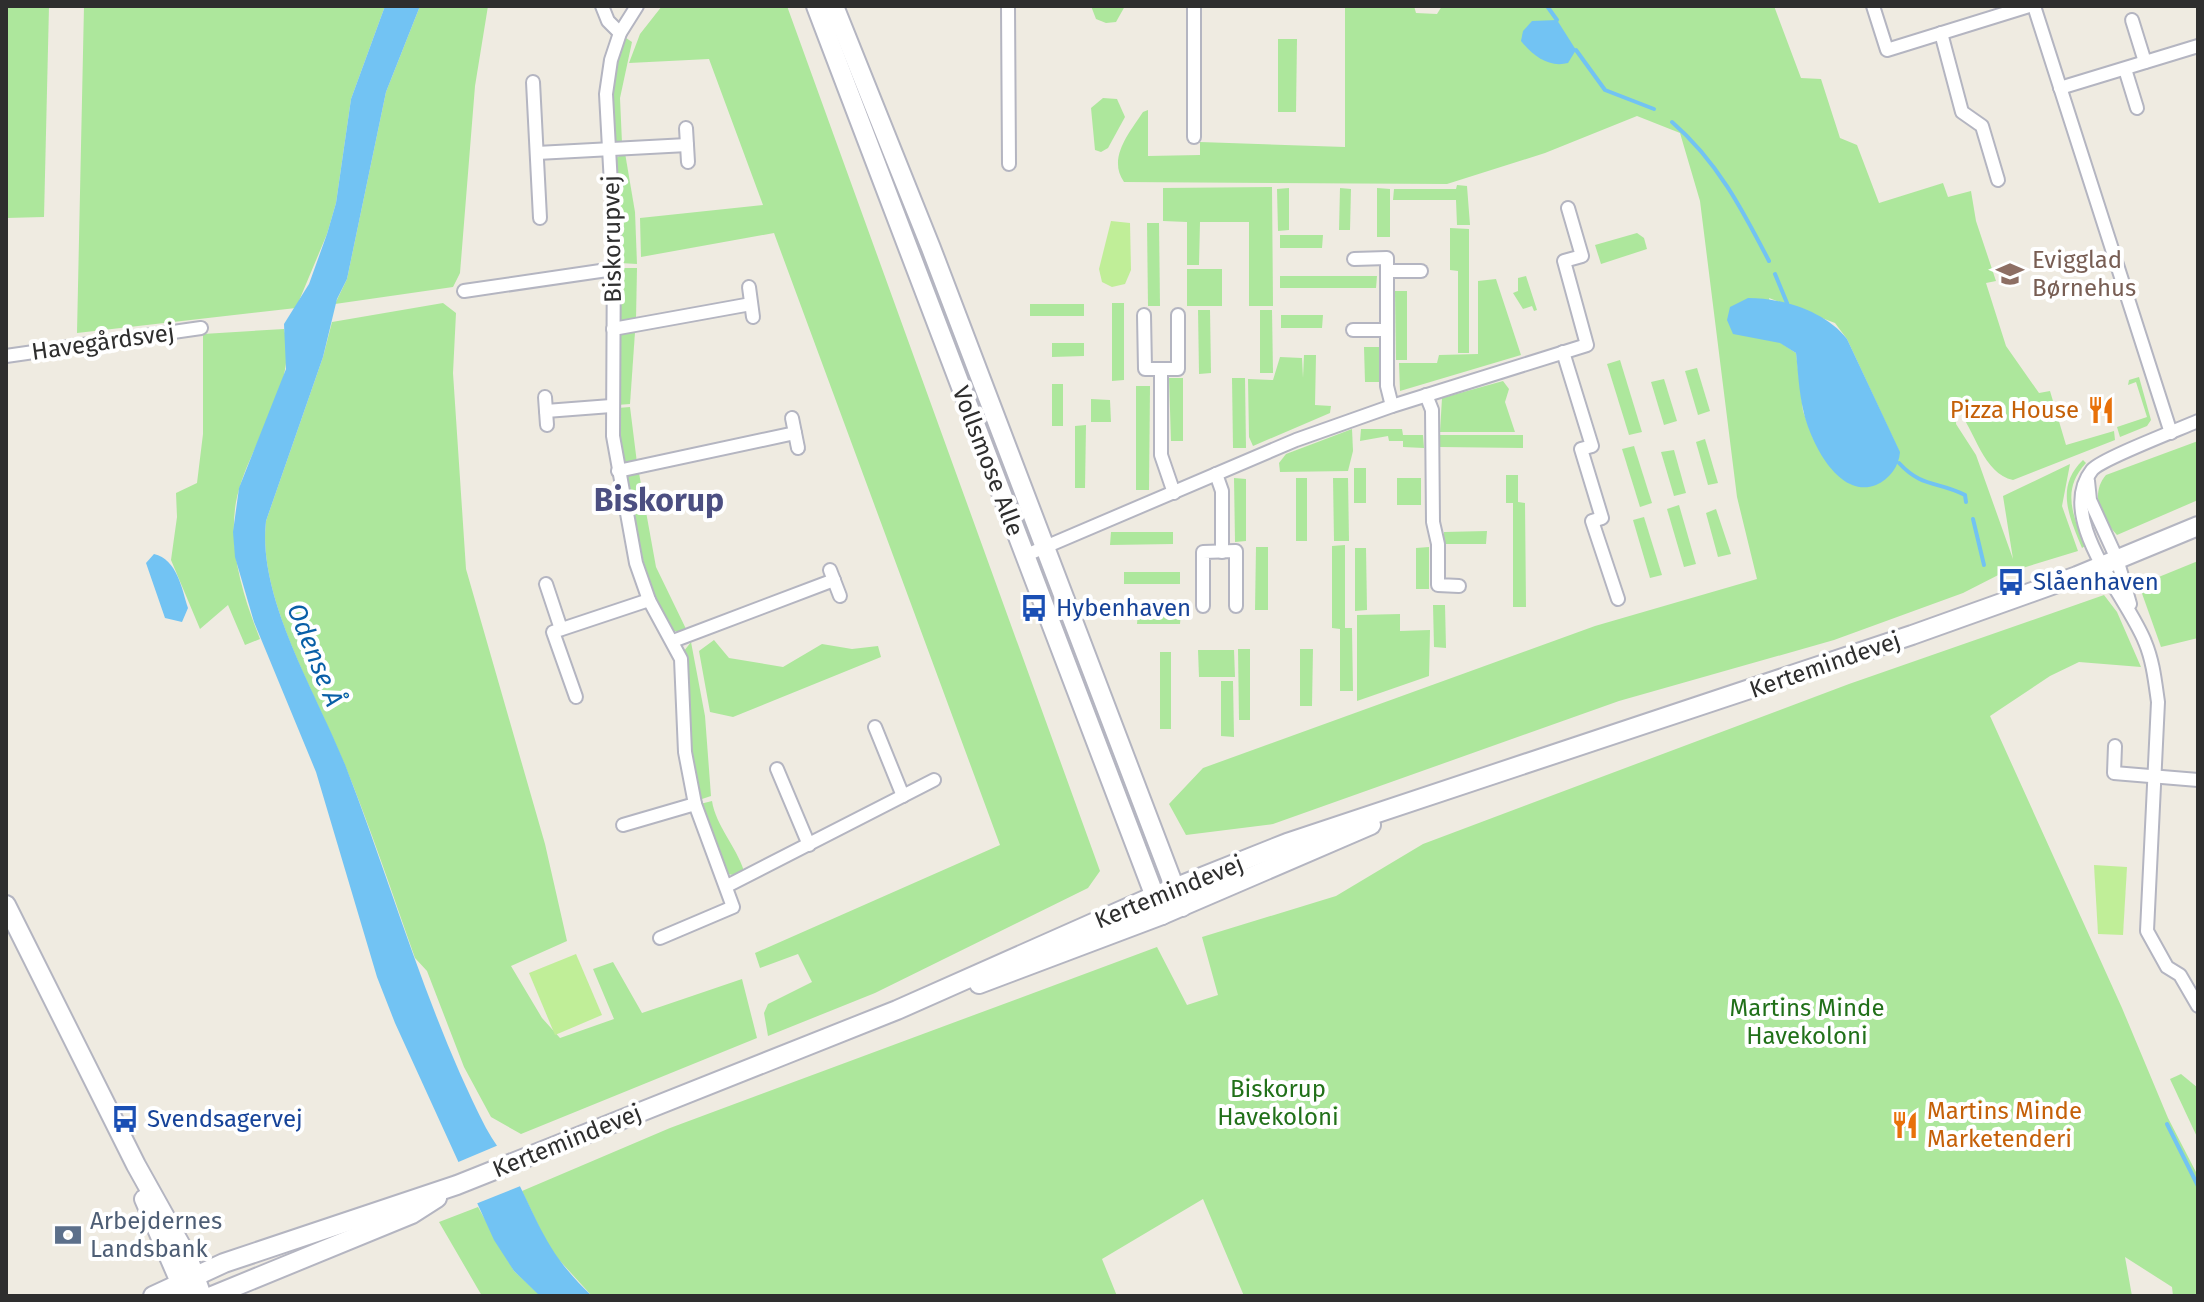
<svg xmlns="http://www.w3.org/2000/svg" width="2204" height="1302" viewBox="0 0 2204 1302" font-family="'Fira Sans',sans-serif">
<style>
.green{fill:#ade79c;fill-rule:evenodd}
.pitch{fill:#c0ee98}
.water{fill:#72c3f3}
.pier{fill:#efebe1}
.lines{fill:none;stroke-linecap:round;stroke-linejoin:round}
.stream{stroke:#72c3f3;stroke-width:4}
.street-casing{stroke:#b4b5c1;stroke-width:16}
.secondary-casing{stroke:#b4b5c1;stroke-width:22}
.street{stroke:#fff;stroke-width:12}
.secondary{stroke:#fff;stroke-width:18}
.labels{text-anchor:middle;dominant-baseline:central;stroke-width:8;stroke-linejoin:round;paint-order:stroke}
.street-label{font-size:24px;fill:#2e2e2e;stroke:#fff}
.education-label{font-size:24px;fill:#785e54;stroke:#fff;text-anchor:start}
.food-label{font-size:24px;fill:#c56008;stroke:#fff;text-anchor:end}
.transit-label{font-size:24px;fill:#164399;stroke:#fff;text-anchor:start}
.park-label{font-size:24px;fill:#217019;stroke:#fff}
.service-label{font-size:24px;fill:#4e5e75;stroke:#fff;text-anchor:start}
.water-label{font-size:26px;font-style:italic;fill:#095fa7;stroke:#fff}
.district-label{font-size:32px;font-weight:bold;fill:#4c4f81;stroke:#fff}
</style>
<rect width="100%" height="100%" fill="#efebe1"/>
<g class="green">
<polygon points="6,6 49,6 44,217 6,218"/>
<polygon points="84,6 385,6 351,99 336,203 327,234 296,308 77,333"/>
<polygon points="420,6 488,6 475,86 460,273 453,287 335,304 347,279 386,92"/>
<polygon points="662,6 787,6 1100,871 1088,888 875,993 768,1036 764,1013 768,1004 812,982 798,954 760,968 755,953 1000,845 774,233 641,257 640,218 763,205 709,59 629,63 640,34"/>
<polygon points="1091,6 1125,6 1116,22 1106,23 1096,19"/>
<path d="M1345,6H1414L1416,13L1437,14L1442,6H1774L1801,78L1821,79L1840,138L1857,145L1879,203L1943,183L1948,197L1971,191L1976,221L1996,281L1986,283L2006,346L2039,393L2050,391L2066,445L2114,431L2115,440L2013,480C1983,474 1975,430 1957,409L1956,424L1976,455L2013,559L2003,496L2070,464L2062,506L2078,551L2016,570L2014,567L1963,593L1834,640L1619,701L1273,824L1186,835L1169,804L1203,768L1595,626L1757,579L1737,497L1700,201L1680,133L1637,116L1545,153L1447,184L1124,182C1107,158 1130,132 1143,112L1148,110V156L1200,155V142L1345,147ZM1769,298L1835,323L1847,339L1899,451L1813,438L1803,411L1796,353L1781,343Z"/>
<path d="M626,38L632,42L620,98L622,143H618L613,138C612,105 610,68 626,38Z"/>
<polygon points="1278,39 1297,39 1296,112 1278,112"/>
<polygon points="1103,98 1117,99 1125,117 1108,148 1101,152 1095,150 1091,108"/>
<polygon points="625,153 635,212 637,264 620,263 614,159"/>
<polygon points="1457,185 1467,186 1470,225 1457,225 1456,200 1393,200 1394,189 1456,189"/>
<polygon points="1272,187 1273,306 1249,306 1249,222 1200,222 1199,265 1187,265 1187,222 1163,221 1163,188"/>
<polygon points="1289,188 1289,230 1278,231 1277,189"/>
<polygon points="1340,188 1351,189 1350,230 1339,230"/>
<polygon points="1377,188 1390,189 1390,237 1377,237"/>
<polygon points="1147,223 1159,223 1160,306 1148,306"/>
<polygon points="1450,228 1469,229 1469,353 1458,353 1458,271 1450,270"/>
<polygon points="1637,233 1644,238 1647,249 1601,264 1595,245"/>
<polygon points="1280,235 1323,235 1322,248 1280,248"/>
<polygon points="620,268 637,268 636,319 623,322 619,317"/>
<rect x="1187" y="269" width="35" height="37"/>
<polygon points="1280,276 1377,276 1376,288 1280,288"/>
<polygon points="1526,276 1537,310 1534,311 1532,306 1523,309 1513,293 1518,291 1518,278"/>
<polygon points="1496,279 1521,355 1400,391 1399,363 1437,363 1439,355 1478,354 1478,281"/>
<polygon points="1395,291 1407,291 1407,360 1396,360"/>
<path d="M443,303L456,313L453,373L466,569L545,844L567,941L511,966L542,1018L560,1038L614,1019L593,969L613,962L642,1013L742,979L757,1038L521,1134L491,1117L464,1067L427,971L415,958C392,893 370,826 344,763C316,694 257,596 266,521L323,357L332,322Z"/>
<polygon points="1112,303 1124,303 1124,380 1112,381"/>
<rect x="1030" y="304" width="54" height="12"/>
<polygon points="1198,310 1210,310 1211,373 1199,374"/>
<polygon points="1260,310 1272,310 1273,373 1260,373"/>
<polygon points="1281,315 1323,315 1322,328 1281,328"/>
<path d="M284,329C299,389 247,444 236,502C228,549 243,596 260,639L245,645L228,605L200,629L171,560L177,517L176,493L197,483L203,434V334Z"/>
<polygon points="635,332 630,404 617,405 618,339 623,333"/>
<polygon points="1052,343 1084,343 1084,356 1052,357"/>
<polygon points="1364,347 1380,347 1380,382 1365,382"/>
<polygon points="1304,355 1316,355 1315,405 1331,406 1330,413 1253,446 1249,437 1248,379 1273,380 1280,357 1302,358 1303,378"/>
<polygon points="1620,360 1642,432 1629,435 1607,364"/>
<polygon points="1697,368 1710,411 1698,415 1685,371"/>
<polygon points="2139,377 2151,420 2147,426 2120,437 2117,427 2147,417 2136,382 2128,385 2129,380"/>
<polygon points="1169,378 1183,378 1183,441 1171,441"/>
<polygon points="1232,378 1245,378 1246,448 1233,448"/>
<polygon points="1664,379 1677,421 1664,425 1651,382"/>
<polygon points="1503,381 1509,389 1505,402 1515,432 1440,432 1442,398"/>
<rect x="1052" y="384" width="11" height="42"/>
<polygon points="1136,386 1150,386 1149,490 1136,490"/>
<polygon points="1091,399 1110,400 1111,422 1091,422"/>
<polygon points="630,407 637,463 628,464 622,460 618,408"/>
<polygon points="1086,425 1085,488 1075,488 1075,426"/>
<polygon points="1352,429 1353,451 1348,471 1280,472 1279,463 1286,454"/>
<polygon points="1361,429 1402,429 1403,435 1423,435 1424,448 1403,447 1403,441 1389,441 1388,436 1360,441"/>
<polygon points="1440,435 1523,435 1523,448 1440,447"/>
<polygon points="1705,439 1718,483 1708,485 1696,442"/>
<path d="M2198,441V500L2117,535C2102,519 2089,495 2106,475Z"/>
<polygon points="1634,446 1652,503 1640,507 1622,449"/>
<polygon points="1674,450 1686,493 1674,496 1661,452"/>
<path d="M2083,460L2086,463C2061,490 2073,515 2085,546L2082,548C2069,516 2055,487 2083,460Z"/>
<rect x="1354" y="468" width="12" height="35"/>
<path d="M639,473L656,567L687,631H673C646,585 637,539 626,487L628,475Z"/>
<polygon points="1506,475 1518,475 1518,502 1525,503 1526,607 1513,607 1513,503 1506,503"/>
<polygon points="1234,478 1246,479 1246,541 1235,542"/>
<rect x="1296" y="478" width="11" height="63"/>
<polygon points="1333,478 1348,478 1349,541 1334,541"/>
<rect x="1397" y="478" width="24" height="27"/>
<polygon points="1679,505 1696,564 1684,567 1667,509"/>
<polygon points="1716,509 1731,554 1718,557 1706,513"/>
<polygon points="1644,517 1662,575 1650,578 1633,520"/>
<polygon points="1487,531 1486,544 1444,544 1444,532"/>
<polygon points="1111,532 1173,532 1173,544 1110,545"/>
<polygon points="1345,545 1345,628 1352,628 1353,691 1340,691 1340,629 1332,628 1332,546"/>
<polygon points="1256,547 1268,547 1268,610 1255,610"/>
<polygon points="1429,547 1429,589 1416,589 1416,548"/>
<polygon points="1355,548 1366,548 1367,610 1355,611"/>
<polygon points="2198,561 2198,638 2161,647 2139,585"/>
<rect x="1124" y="572" width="56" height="12"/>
<polygon points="2104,595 2117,612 2141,667 2079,662 2050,676 1990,716 2122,1008 2168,1118 2198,1176 2198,1296 2173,1296 2172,1287 2125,1257 2132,1296 1244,1296 1203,1199 1102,1259 1117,1296 592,1296 550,1250 522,1191 670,1128 1157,947 1187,1005 1218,995 1202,937 1336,896 1423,844 1849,684"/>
<polygon points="1433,605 1445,605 1446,648 1434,647"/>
<polygon points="1138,612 1181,612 1180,624 1137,624"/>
<polygon points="1400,614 1400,631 1430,630 1429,676 1357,701 1357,615"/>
<polygon points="714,640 729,658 783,667 822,644 852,649 878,646 881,657 733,717 710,712 699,651"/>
<path d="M691,642L705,716L711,796L699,800C688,750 692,701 684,651Z"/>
<polygon points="1238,649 1250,649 1250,720 1239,720"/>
<polygon points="1300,649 1313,649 1312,706 1300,706"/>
<polygon points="1198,650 1234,650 1235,677 1199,677"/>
<rect x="1160" y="652" width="11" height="77"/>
<polygon points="1221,681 1233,681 1234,737 1221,736"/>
<path d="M712,801C716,826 736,846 744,871L734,875L726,874L700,804Z"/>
<polygon points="2181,1074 2198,1088 2198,1139 2170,1079"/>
<polygon points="478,1207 514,1271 541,1296 482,1296 439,1222"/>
</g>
<g class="pitch">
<polygon points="1111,221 1130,223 1131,270 1125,284 1112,287 1102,282 1099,269"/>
<polygon points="2094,865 2127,867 2123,935 2098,934"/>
<polygon points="576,954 602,1015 555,1035 529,973"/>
</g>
<g class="water">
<path d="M385,6H420L386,92L347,279L337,299L323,357L266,521C257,599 318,695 346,767C392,886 428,1015 486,1128C493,1141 502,1152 509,1165C539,1220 543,1250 592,1296H540L514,1271L494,1240L395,1023L377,977L316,772L254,622L235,557L233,532L239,488L286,369L284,324L309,284L327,234L336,203L351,99Z"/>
<path d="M1557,20L1576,50L1568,63C1549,68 1533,56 1521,41L1523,31L1532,21Z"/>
<path d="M1748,298C1782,298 1825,311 1847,339L1900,452C1899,466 1890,479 1876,485C1838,500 1809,439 1803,409C1799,391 1798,372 1796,353L1780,343L1733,334L1727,320L1730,307Z"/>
<path d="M154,554C177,559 182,589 188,608L182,622L165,618L146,563Z"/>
</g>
<polygon class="pier" points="501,1144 523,1185 473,1205 456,1163"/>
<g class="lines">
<g class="stream">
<polyline points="1547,6 1557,20"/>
<polyline points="1576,50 1605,90 1654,109"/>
<path d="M1672,122C1717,161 1742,209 1769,261"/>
<polyline points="1775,274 1787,303"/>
<path d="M1899,463C1922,488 1938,481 1965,495L1966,502"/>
<polyline points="1973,519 1984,565"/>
<polyline points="2167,1124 2198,1186"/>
</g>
<g class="street-casing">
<g id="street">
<polyline points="602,6 608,21 620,33"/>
<polyline points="637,6 620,33 611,60 606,94 614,239 613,436 636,563 649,600 681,659 685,752 695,804 733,907 660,938"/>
<polyline points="1008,6 1009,164"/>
<polyline points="1194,6 1194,137"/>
<polyline points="1873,6 1887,50 2029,6"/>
<polyline points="2034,6 2171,433"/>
<polyline points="2132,20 2145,62"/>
<polyline points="1941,33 1962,112 1982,126 1998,180"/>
<polyline points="2125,69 2137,108"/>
<polyline points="533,82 540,218"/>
<polyline points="2060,88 2198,46"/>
<polyline points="686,128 688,162"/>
<polyline points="537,153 687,145"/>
<polyline points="1354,259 1387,258 1387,386 1392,406"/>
<polyline points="1387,271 1421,271"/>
<polyline points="749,287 753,317"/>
<polyline points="464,291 614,269"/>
<polyline points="1144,315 1145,369 1178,369 1178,315"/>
<polyline points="613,329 751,304"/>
<polyline points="1353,330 1387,330"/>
<polyline points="1563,352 1592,446 1581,449 1602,518 1592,521 1618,599"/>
<polyline points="6,356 201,328"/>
<polyline points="1161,369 1161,455 1174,493"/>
<polyline points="1426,395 1432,410 1433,522 1438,544 1438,585 1459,586"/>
<polyline points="545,397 547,425"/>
<polyline points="546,411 611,406"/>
<polyline points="792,418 798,448"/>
<path d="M2198,421C2180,429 2101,459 2092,470C2054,518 2127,596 2145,642C2153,661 2155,681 2158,702L2147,931L2167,967L2180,975L2198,1006"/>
<polyline points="618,471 795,433"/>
<polyline points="1216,474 1222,491 1222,552"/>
<polyline points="2088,481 2090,500 2117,559 2130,604"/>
<polyline points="1024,556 1296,440 1392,406 1587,345 1564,261 1582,256 1568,208"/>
<polyline points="830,570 840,596"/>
<polyline points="546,584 561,629"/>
<polyline points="1203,606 1203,552 1236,551 1236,606"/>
<polyline points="673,641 834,580"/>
<polyline points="576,697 553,632 649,600"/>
<polyline points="875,727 903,796"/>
<polyline points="2115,746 2114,773 2198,780"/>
<polyline points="777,769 809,845"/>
<polyline points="623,825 695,804"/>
<polyline points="727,886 934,780"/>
</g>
</g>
<g class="secondary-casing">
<g id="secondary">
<polyline points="816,6 1162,915"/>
<polyline points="834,6 931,248 1182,907"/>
<polyline points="6,905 136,1165 189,1260 202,1296"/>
<polyline points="979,984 1162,915 1371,825"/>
<polyline points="144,1199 186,1296"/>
<polyline points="153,1296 224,1263 457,1185 897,1010 1154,896 1287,843 1912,635 2077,576 2198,526"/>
<polyline points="212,1296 412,1214 437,1198"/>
</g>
</g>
<use href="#street" class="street"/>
<use href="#secondary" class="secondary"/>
</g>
<defs>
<g id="school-bare" transform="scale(2.16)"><path d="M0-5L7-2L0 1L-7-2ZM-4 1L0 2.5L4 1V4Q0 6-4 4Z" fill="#8d6e63" stroke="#fff" stroke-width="2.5" paint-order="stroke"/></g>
<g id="restaurant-bare" transform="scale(2.16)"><path d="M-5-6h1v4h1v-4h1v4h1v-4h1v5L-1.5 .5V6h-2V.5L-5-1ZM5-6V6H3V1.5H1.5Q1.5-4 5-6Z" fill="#e8710a" stroke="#fff" stroke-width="2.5" paint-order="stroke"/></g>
<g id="bus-bare" transform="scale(2.16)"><path d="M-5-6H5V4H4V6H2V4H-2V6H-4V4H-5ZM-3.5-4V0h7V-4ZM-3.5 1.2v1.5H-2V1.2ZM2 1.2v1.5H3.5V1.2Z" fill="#1a4fb4" stroke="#fff" stroke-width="2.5" paint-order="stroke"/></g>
<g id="bank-bare" transform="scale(2.16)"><path d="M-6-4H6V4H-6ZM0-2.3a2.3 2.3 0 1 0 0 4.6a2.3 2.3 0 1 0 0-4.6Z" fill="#5c6f8a" stroke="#fff" stroke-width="2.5" paint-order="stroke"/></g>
</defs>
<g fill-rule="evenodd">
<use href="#school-bare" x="2010" y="274"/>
<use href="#restaurant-bare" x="2101" y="410"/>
<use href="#bus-bare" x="2011" y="582"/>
<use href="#bus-bare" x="1034" y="608"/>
<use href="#bus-bare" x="125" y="1119"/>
<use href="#restaurant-bare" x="1905" y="1125"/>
<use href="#bank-bare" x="68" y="1235"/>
</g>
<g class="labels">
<g class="street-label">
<text transform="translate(612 239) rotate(-91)">Biskorupvej</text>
<text transform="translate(103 342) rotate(-8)">Havegårdsvej</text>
<text transform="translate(988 461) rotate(69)">Vollsmose Alle</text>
<text transform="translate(1825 665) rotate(-19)">Kertemindevej</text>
<text transform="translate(1169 892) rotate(-22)">Kertemindevej</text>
<text transform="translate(567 1141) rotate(-22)">Kertemindevej</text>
</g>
<g class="education-label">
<text x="2032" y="260">Evigglad<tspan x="2032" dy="28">Børnehus</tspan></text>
</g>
<g class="food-label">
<text x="2079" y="410">Pizza House</text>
<text x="1927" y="1111" text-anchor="start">Martins Minde<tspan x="1927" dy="28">Marketenderi</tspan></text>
</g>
<g class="transit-label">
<text x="2033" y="582">Slåenhaven</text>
<text x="1056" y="608">Hybenhaven</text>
<text x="147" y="1119">Svendsagervej</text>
</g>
<g class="park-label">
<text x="1807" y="1008">Martins Minde<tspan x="1807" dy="28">Havekoloni</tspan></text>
<text x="1278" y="1089">Biskorup<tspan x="1278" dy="28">Havekoloni</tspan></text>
</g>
<g class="service-label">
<text x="90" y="1221">Arbejdernes<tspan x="90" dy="28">Landsbank</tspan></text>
</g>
<g class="water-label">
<text transform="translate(315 655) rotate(68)">Odense Å</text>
</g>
<g class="district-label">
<text x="659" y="500">Biskorup</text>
</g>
</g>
<rect width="2204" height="1302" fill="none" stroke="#2e2e2e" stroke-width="16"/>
</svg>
